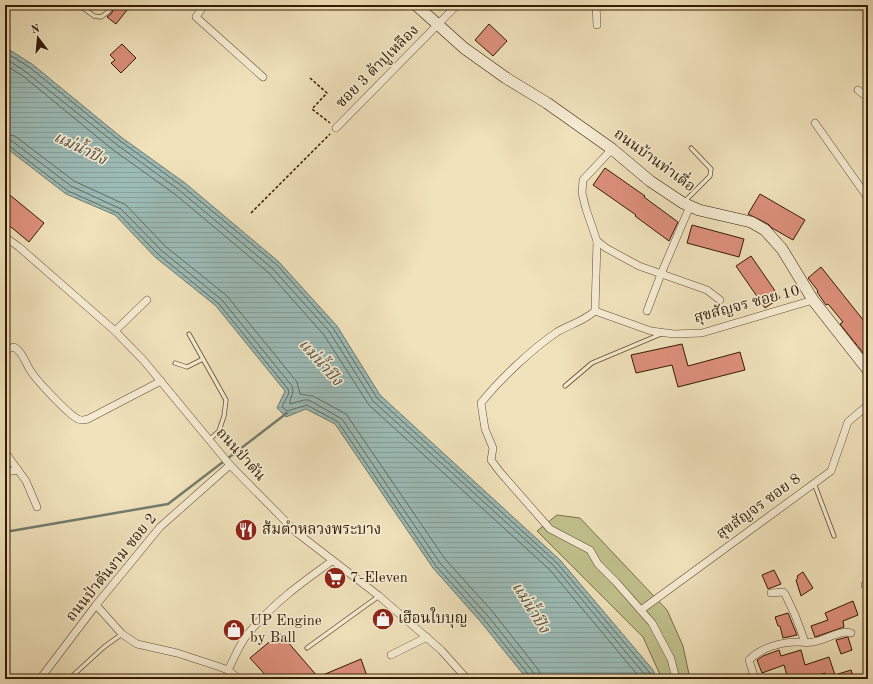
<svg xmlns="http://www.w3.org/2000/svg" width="873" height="684" viewBox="0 0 873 684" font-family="'Old Standard TT','Noto Serif Thai',serif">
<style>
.green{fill:#c0c18c;stroke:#7a6e46}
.water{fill:url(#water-rules);stroke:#727c6e}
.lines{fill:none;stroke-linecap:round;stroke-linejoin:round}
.shore{stroke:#686c5c;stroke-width:1}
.stream{stroke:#727c6e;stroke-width:2.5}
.building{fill:#de907c;stroke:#331b00}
.lane-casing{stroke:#624d2f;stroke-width:5}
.street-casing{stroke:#624d2f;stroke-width:8}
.secondary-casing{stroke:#331b00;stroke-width:12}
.path{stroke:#331b00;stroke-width:1.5;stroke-dasharray:3 2;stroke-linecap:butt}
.lane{stroke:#f5ecd3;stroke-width:3.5}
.street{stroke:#f5ecd3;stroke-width:7}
.secondary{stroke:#f5ecd3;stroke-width:11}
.labels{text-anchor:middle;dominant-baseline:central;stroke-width:3.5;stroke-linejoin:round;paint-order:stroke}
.street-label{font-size:15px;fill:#331b00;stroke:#f5ecd3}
.poi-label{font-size:15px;fill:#331b00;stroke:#f5ecd3;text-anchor:start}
.water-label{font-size:16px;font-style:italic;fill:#585340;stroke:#f5ecd3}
</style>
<defs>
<pattern id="water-rules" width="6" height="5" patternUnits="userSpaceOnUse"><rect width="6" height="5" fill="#9cbcb7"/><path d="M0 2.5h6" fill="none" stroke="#87a19c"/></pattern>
</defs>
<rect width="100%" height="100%" fill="#f0e2bb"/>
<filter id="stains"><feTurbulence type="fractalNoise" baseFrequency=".005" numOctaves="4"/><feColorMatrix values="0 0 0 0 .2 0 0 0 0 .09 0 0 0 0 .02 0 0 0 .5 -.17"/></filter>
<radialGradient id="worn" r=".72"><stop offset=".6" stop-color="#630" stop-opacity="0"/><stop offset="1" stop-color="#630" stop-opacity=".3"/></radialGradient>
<polygon class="green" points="557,515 580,518 667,610 683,646 690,679 662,679 643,637 537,531"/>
<polygon class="water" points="5,47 32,64 121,137 185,183 279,262 337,326 380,395 560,560 653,670 657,679 527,679 480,621 433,568 335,424 306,409 286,417 277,408 285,391 216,306 155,257 115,215 66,194 5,147"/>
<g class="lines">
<g class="shore">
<polyline points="5,52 29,67 119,140 182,186 277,265 333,328 377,398 557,563 649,672 653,679"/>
<polyline points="5,58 26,72 116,144 179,190 273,269 329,331 373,401 554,566 645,675 647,679"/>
<polyline points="5,65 23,76 112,149 176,195 269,273 324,335 369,405 550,570 641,679"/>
<polyline points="5,134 15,136 74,181 126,205 165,246 227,296 297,382 300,394 313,396 346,414 445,559 492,611 537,668 540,673 541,679"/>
<path d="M5,140L12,141L71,186L121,209L161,250L222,300L292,386C295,394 289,398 290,404L304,400H309L342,419L440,563L487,615L533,672L535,679"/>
<polyline points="5,145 9,146 68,191 118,213 158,254 219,304 288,389 289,393 282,407 287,411 307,405 338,422 436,566 483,618 529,675 530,679"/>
</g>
<polyline class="stream" points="5,532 168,504 287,413"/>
</g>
<g class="building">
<polygon points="116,5 131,5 116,24 107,17 111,14"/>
<polygon points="489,24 507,41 493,56 475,40"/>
<polygon points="122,44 136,58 121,73 111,63 115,60 110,55"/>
<polygon points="605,168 645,196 644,197 678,222 669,241 635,216 636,215 593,185"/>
<polygon points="5,191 44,223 29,242 5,222"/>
<polygon points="760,194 805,220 793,240 772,228 768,224 748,214"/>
<polygon points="692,225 744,239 739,257 687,243"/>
<polygon points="751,256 780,298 765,308 736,266"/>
<polygon points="821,267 868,326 868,359 840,324 843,322 828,304 826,305 817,292 818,291 808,278"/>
<polygon points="682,344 688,366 740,352 745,370 678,387 672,365 636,373 631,355"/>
<polygon points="774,570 781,584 768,589 762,575"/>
<polygon points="803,572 813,588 801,596 796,580 798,578 797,576"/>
<polygon points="853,601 858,615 843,621 844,627 815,637 811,626 828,620 825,613"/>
<polygon points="788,613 797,635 783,638 780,626 778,626 775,617"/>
<polygon points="280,633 318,677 361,659 368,679 269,679 250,658"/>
<polygon points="848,637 852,650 841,654 836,640"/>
<polygon points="779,650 781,656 801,650 805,665 829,657 835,675 851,670 854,679 827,679 825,673 808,679 788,679 784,665 762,673 757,660 763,656"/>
</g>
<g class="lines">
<g class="lane-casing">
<g id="lane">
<polyline points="79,5 94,16 101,17 108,12 113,5"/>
<polyline points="684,202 710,176 711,169 691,148"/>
<polyline points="189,334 226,400 224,416 219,431 209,440"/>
<polyline points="175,363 187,367 203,359"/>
<polyline points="565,386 592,363 661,334"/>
<polyline points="814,483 834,536"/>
<polyline points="307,648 379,596"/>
<polyline points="69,679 104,647 122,634"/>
</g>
</g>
<g class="street-casing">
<g id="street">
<polyline points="204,5 196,17 263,77"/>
<polyline points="596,5 597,25"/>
<polyline points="858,90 868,98"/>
<polyline points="815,123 868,198"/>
<polyline points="336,128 457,5"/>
<path d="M612,149L583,180L582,193L586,209L597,241L595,311C584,321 569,325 557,332C532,349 499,380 481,403L485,429L493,448L491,460L500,472L550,529L590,550L598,564L616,582L652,623L671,659L676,679"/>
<polyline points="5,237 19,247 115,331 144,361 230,465 296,532 379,596 441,650 467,679"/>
<polyline points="597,241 606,248 639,266 707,290 720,300"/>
<polyline points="595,311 651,331 674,334 702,333 813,300"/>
<polyline points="647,311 661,274 690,206"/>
<polyline points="115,331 147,300"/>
<path d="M5,350L14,347C22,351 25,362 30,370C36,380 69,415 78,419C82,421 84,420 88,419L161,381"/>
<polyline points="5,452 18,470 5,472"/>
<polyline points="18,470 26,481 37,507"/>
<polyline points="865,585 868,585"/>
<polyline points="771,593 783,592 785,594 795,615 805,642"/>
<polyline points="96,605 122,634 137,644 177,653 217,666 228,670 239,679"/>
<polyline points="641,610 831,471 848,422 868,405"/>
<polyline points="391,655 427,637"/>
<path d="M228,670C234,659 239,645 247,635C271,605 301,583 332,561"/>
<polyline points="40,679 96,605 160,527 230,465"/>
<path d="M755,679L749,660C761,648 780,642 797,642C802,642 808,643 813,642C824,641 841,629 851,633"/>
</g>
</g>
<g class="secondary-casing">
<polyline id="secondary" points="416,5 464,48 506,78 547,103 612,149 650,181 683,203 699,210 751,222 765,230 782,249 813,300 868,370"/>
</g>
<g class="path">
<polyline points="310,78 327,93 312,109 330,123"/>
<polyline points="251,213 330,134"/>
</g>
<use href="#lane" class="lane"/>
<use href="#street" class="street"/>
<use href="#secondary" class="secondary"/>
</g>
<defs>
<g id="restaurant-disc" transform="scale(1.15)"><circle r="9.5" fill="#8f2418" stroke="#f5ecd3"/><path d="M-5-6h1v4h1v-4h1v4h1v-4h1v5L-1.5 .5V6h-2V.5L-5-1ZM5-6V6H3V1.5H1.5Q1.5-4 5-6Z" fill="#fff"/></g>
<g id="supermarket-disc" transform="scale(1.15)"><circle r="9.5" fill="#8f2418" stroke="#f5ecd3"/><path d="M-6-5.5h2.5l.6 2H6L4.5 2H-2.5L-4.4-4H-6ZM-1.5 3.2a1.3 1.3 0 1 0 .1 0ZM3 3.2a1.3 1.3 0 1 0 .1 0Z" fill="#fff"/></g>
<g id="shop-disc" transform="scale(1.15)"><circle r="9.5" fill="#8f2418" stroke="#f5ecd3"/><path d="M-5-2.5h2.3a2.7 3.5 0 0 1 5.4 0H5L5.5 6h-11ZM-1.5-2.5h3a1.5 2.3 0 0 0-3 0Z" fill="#fff"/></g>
</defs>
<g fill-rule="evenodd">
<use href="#restaurant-disc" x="246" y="530"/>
<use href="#supermarket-disc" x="335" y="578"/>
<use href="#shop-disc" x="383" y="619"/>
<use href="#shop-disc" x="234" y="630"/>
</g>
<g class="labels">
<g class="street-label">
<text transform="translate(378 67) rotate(-45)">ซอย 3 ต้าปูเหลือง</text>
<text transform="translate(654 161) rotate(36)">ถนนบ้านท่าเดื่อ</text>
<text transform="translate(747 305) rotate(-15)">สุขสัญจร ซอย 10</text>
<text transform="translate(240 455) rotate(48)">ถนนป่าตัน</text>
<text transform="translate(759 507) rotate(-36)">สุขสัญจร ซอย 8</text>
<text transform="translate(112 568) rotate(-51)">ถนนป่าตันงาม ซอย 2</text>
</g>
<g class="poi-label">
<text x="262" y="530">ส้มตำหลวงพระบาง</text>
<text x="350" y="578">7-Eleven</text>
<text x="398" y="619">เฮือนใบบุญ</text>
<text x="250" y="621">UP Engine<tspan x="250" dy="17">by Ball</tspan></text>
</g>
<g class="water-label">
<text transform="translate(80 149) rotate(26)">แม่น้ำปิง</text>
<text transform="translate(320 363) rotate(48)">แม่น้ำปิง</text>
<text transform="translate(530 608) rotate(58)">แม่น้ำปิง</text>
</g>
</g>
<rect width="873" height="684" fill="none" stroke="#f0e2bb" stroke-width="20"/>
<rect x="6" y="6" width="861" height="672" fill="none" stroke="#331b00" stroke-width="2"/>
<rect x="10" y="10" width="853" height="664" fill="none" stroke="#331b00"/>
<g transform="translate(38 38) rotate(344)" stroke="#f5ecd3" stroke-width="3" paint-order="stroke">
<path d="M0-3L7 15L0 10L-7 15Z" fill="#331b00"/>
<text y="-6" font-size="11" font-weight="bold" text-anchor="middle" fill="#331b00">N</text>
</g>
<rect width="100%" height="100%" filter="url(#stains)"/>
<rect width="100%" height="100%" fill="url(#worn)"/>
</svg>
